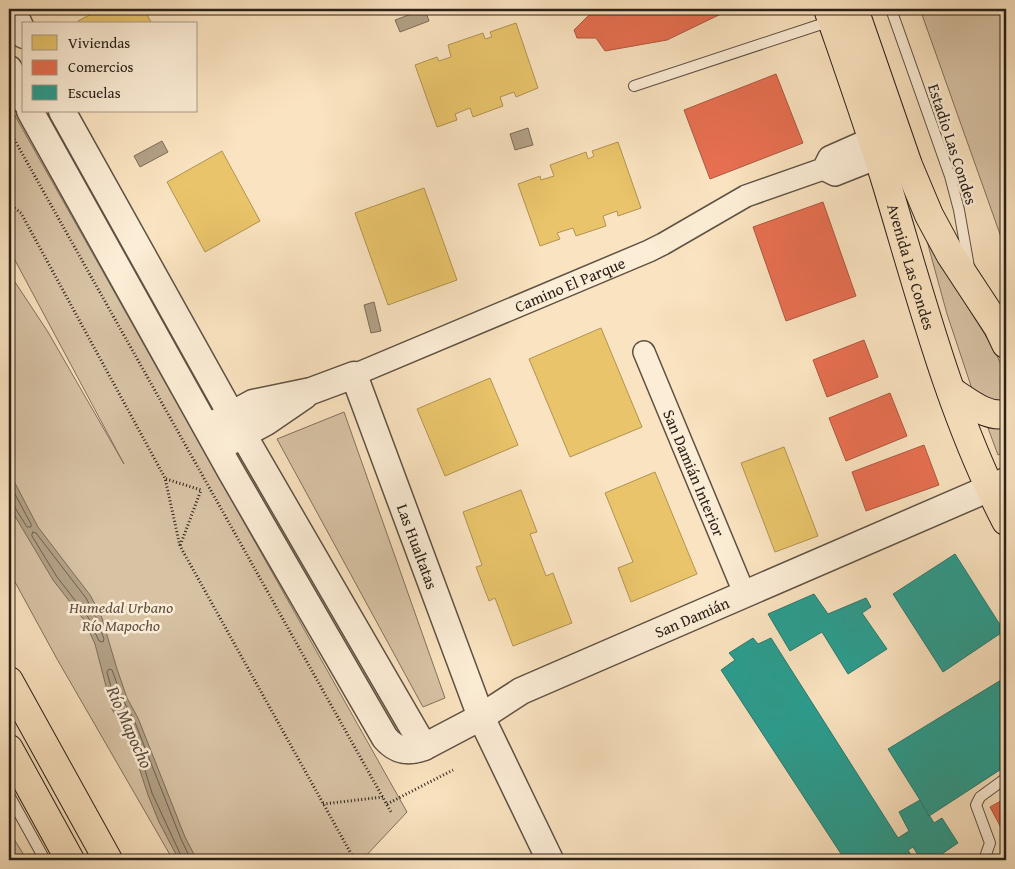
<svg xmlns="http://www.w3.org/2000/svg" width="1015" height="869" viewBox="0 0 1015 869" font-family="'Gentium Book Plus',serif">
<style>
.green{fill:#d7c2a4;stroke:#80715e}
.water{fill:#b3a187;stroke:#7c6d5b}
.homes{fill:#e9c46a;stroke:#b09352}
.shops{fill:#e76f51;stroke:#ae5740}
.schools{fill:#2a9d8f;stroke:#2a786c}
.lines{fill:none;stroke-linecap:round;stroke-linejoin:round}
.shore{stroke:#6e6050;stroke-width:1}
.service-casing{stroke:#5e5143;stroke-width:12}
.minor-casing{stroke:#5e5143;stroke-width:24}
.tertiary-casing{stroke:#5e5143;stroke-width:29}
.primary-casing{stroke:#2a2019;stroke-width:30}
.motorway-casing{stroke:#2a2019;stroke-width:30}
.path{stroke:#2a2019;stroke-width:3;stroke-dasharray:1 2.5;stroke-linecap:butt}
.service{stroke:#fcedd6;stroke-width:10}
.minor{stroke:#fcedd6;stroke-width:21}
.tertiary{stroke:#fcedd6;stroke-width:26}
.primary{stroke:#fae3c0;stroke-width:28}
.motorway{stroke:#fae3c0;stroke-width:28}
.labels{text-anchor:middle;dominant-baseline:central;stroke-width:5;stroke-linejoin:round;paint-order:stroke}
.street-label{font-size:16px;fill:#2a2019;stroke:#fcedd6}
.park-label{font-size:16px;font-style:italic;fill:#5e5143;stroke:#fcedd6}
.water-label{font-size:18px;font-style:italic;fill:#5a4d40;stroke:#fcedd6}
</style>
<rect width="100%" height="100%" fill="#fae3c0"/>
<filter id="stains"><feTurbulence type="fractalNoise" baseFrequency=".004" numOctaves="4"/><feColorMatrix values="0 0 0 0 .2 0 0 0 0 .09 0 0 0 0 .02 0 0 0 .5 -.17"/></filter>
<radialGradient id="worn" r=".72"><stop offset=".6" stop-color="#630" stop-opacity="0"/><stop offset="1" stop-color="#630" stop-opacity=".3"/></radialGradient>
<g class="green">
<polygon points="920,9 1006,9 1006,251"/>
<polygon points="9,105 407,812 362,860 173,860 57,659 9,571 9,273 48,332 124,464 9,249"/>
<polygon points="927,241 995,351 1006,376 1006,403 996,406 973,392 947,314"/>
<polygon points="344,412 445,698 423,707 277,439"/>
<polygon points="1006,427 1006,452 998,455 988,428"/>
<polygon points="9,831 27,860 9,860"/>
</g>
<g class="water">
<polygon points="425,9 429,21 400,32 395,20"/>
<polygon points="528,128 533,145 515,150 510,134"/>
<polygon points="162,141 168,152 140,167 134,156"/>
<polygon points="374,302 381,331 371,333 364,305"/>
<polygon points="9,474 16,485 38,527 90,595 101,615 117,669 127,698 138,718 185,837 197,860 179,860 159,822 148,795 132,746 112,709 95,644 84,620 53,580 9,506"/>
</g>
<g class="homes">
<polygon points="101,9 144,9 152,24 80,24 78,21"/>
<polygon points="516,23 538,88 516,97 514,92 500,97 503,106 473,117 470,108 455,114 457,120 437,127 415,65 437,57 439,61 451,57 448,45 483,33 485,39 492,37 490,32"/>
<polygon points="618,142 641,208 618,216 617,211 603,216 606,226 576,236 573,228 557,233 560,239 540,246 518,184 540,176 541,180 554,176 550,165 586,152 588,159 594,156 592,151"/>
<polygon points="222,151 260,221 205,252 167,182"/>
<polygon points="424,188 457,280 388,305 355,213"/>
<polygon points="601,328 642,427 570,457 529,359"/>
<polygon points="490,378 518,445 445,476 417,409"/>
<polygon points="784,447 818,536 775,552 741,463"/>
<polygon points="655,472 697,574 631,602 618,568 633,562 605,493"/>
<polygon points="521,490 537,532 530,534 546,576 553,573 572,623 513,646 495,598 489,601 476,567 482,565 463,512"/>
</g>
<g class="shops">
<polygon points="595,9 722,9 721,14 667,40 605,51 596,38 577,38 574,30"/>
<polygon points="776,74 803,143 710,179 684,110"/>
<polygon points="823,202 856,296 786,321 753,227"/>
<polygon points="864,340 878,377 827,397 813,360"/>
<polygon points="890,393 907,436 846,461 829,418"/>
<polygon points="924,445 939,485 866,511 852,472"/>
<polygon points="1006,798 1006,837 990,807"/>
</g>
<g class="schools">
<polygon points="955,554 1004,631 943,672 893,594"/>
<polygon points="814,594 828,614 866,598 871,607 862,613 887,649 848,674 822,632 790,651 768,614"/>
<polygon points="753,638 758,644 771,638 898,838 909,831 899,812 920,800 934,823 942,818 958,843 933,860 921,860 913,847 908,850 914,860 845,860 721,670 735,660 729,653"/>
<polygon points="1006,677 1006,766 929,816 920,800 888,749"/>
</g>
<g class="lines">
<g class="shore">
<polyline points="9,483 31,524 31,527 27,527 14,506 9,505"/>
<polygon points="33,532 36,533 86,598 96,617 104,639 103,642 99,641 88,617 57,577 32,536"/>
<polyline points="183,860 152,793 137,744 116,707 107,672 109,669 112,670 123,700 134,720 181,839 191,860"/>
</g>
<g class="service-casing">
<g id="service">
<polyline points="891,9 950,176 959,210 969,267"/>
<polyline points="634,86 831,21"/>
<polyline points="9,795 45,860"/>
<polyline points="984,860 990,843 976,805 980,797 1006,778"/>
</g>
</g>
<g class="minor-casing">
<g id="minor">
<polyline points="823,169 835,175 878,158"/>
<path id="s1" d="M644,352L745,595"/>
<path id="s2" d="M354,375L649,251L663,244L746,196L823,169L829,157L872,138"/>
</g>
</g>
<g class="tertiary-casing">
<g id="tertiary">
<polyline points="12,9 24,35"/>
<polyline points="9,69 24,100"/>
<path id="s3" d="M30,111L230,470L385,738C396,751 408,753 424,747L481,717L521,691L1006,481"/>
<polyline points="62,111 231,414 424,747"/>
<path id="s4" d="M216,423L253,403L311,391L354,375L481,717L550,860"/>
<polyline points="229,442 266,422 304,396"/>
</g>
</g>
<g class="primary-casing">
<g id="primary">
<path id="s5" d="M828,9C848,67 869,126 887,185C921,298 951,415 1006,521"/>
<polyline points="854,9 908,165 929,215 950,254 998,327 1006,344"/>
<path d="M951,391C967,401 986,418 1006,414"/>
</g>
</g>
<g class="motorway-casing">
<g id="motorway">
<polyline points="9,681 108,860"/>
<polyline points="9,749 70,860"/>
</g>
</g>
<g class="path">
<polyline points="9,130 391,812"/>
<polyline points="9,204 21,213 165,478 180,546 354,859"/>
<polyline points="166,479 201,490 180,546"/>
<polyline points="323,804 383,797"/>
<polyline points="387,804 453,770"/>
</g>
<use href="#service" class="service"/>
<use href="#minor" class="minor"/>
<use href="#tertiary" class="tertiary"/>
<use href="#primary" class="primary"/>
<use href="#motorway" class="motorway"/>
</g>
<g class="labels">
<g class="street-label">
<text transform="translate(953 144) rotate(72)">Estadio Las Condes</text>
<text stroke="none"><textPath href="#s5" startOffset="271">Avenida Las Condes</textPath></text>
<text stroke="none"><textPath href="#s2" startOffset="234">Camino El Parque</textPath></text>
<text stroke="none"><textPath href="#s1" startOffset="131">San Damián Interior</textPath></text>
<text stroke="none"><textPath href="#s4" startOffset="330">Las Hualtatas</textPath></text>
<text stroke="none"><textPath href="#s3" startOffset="1062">San Damián</textPath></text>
</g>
<g class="park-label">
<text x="121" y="607">Humedal Urbano<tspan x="121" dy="18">Río Mapocho</tspan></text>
</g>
<g class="water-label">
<text transform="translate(130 727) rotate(66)">Río Mapocho</text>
</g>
</g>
<rect width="1015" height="869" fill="none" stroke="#fae3c0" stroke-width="30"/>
<rect x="10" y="10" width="995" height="849" fill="none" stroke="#2a2019" stroke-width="2.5"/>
<rect x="15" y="15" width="985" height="839" fill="none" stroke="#2a2019"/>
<rect x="22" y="22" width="175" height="90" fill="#fcedd6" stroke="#a89b8a"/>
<rect x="32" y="35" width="25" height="15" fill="#e9c46a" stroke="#a89b8a"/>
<text x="68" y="48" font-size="15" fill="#2a2019">Viviendas</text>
<rect x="32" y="60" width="25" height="15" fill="#e76f51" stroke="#a89b8a"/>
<text x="68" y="72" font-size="15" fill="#2a2019">Comercios</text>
<rect x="32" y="85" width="25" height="15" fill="#2a9d8f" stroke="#a89b8a"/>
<text x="68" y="98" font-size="15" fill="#2a2019">Escuelas</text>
<rect width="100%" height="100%" filter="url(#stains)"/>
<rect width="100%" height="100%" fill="url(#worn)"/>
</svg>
